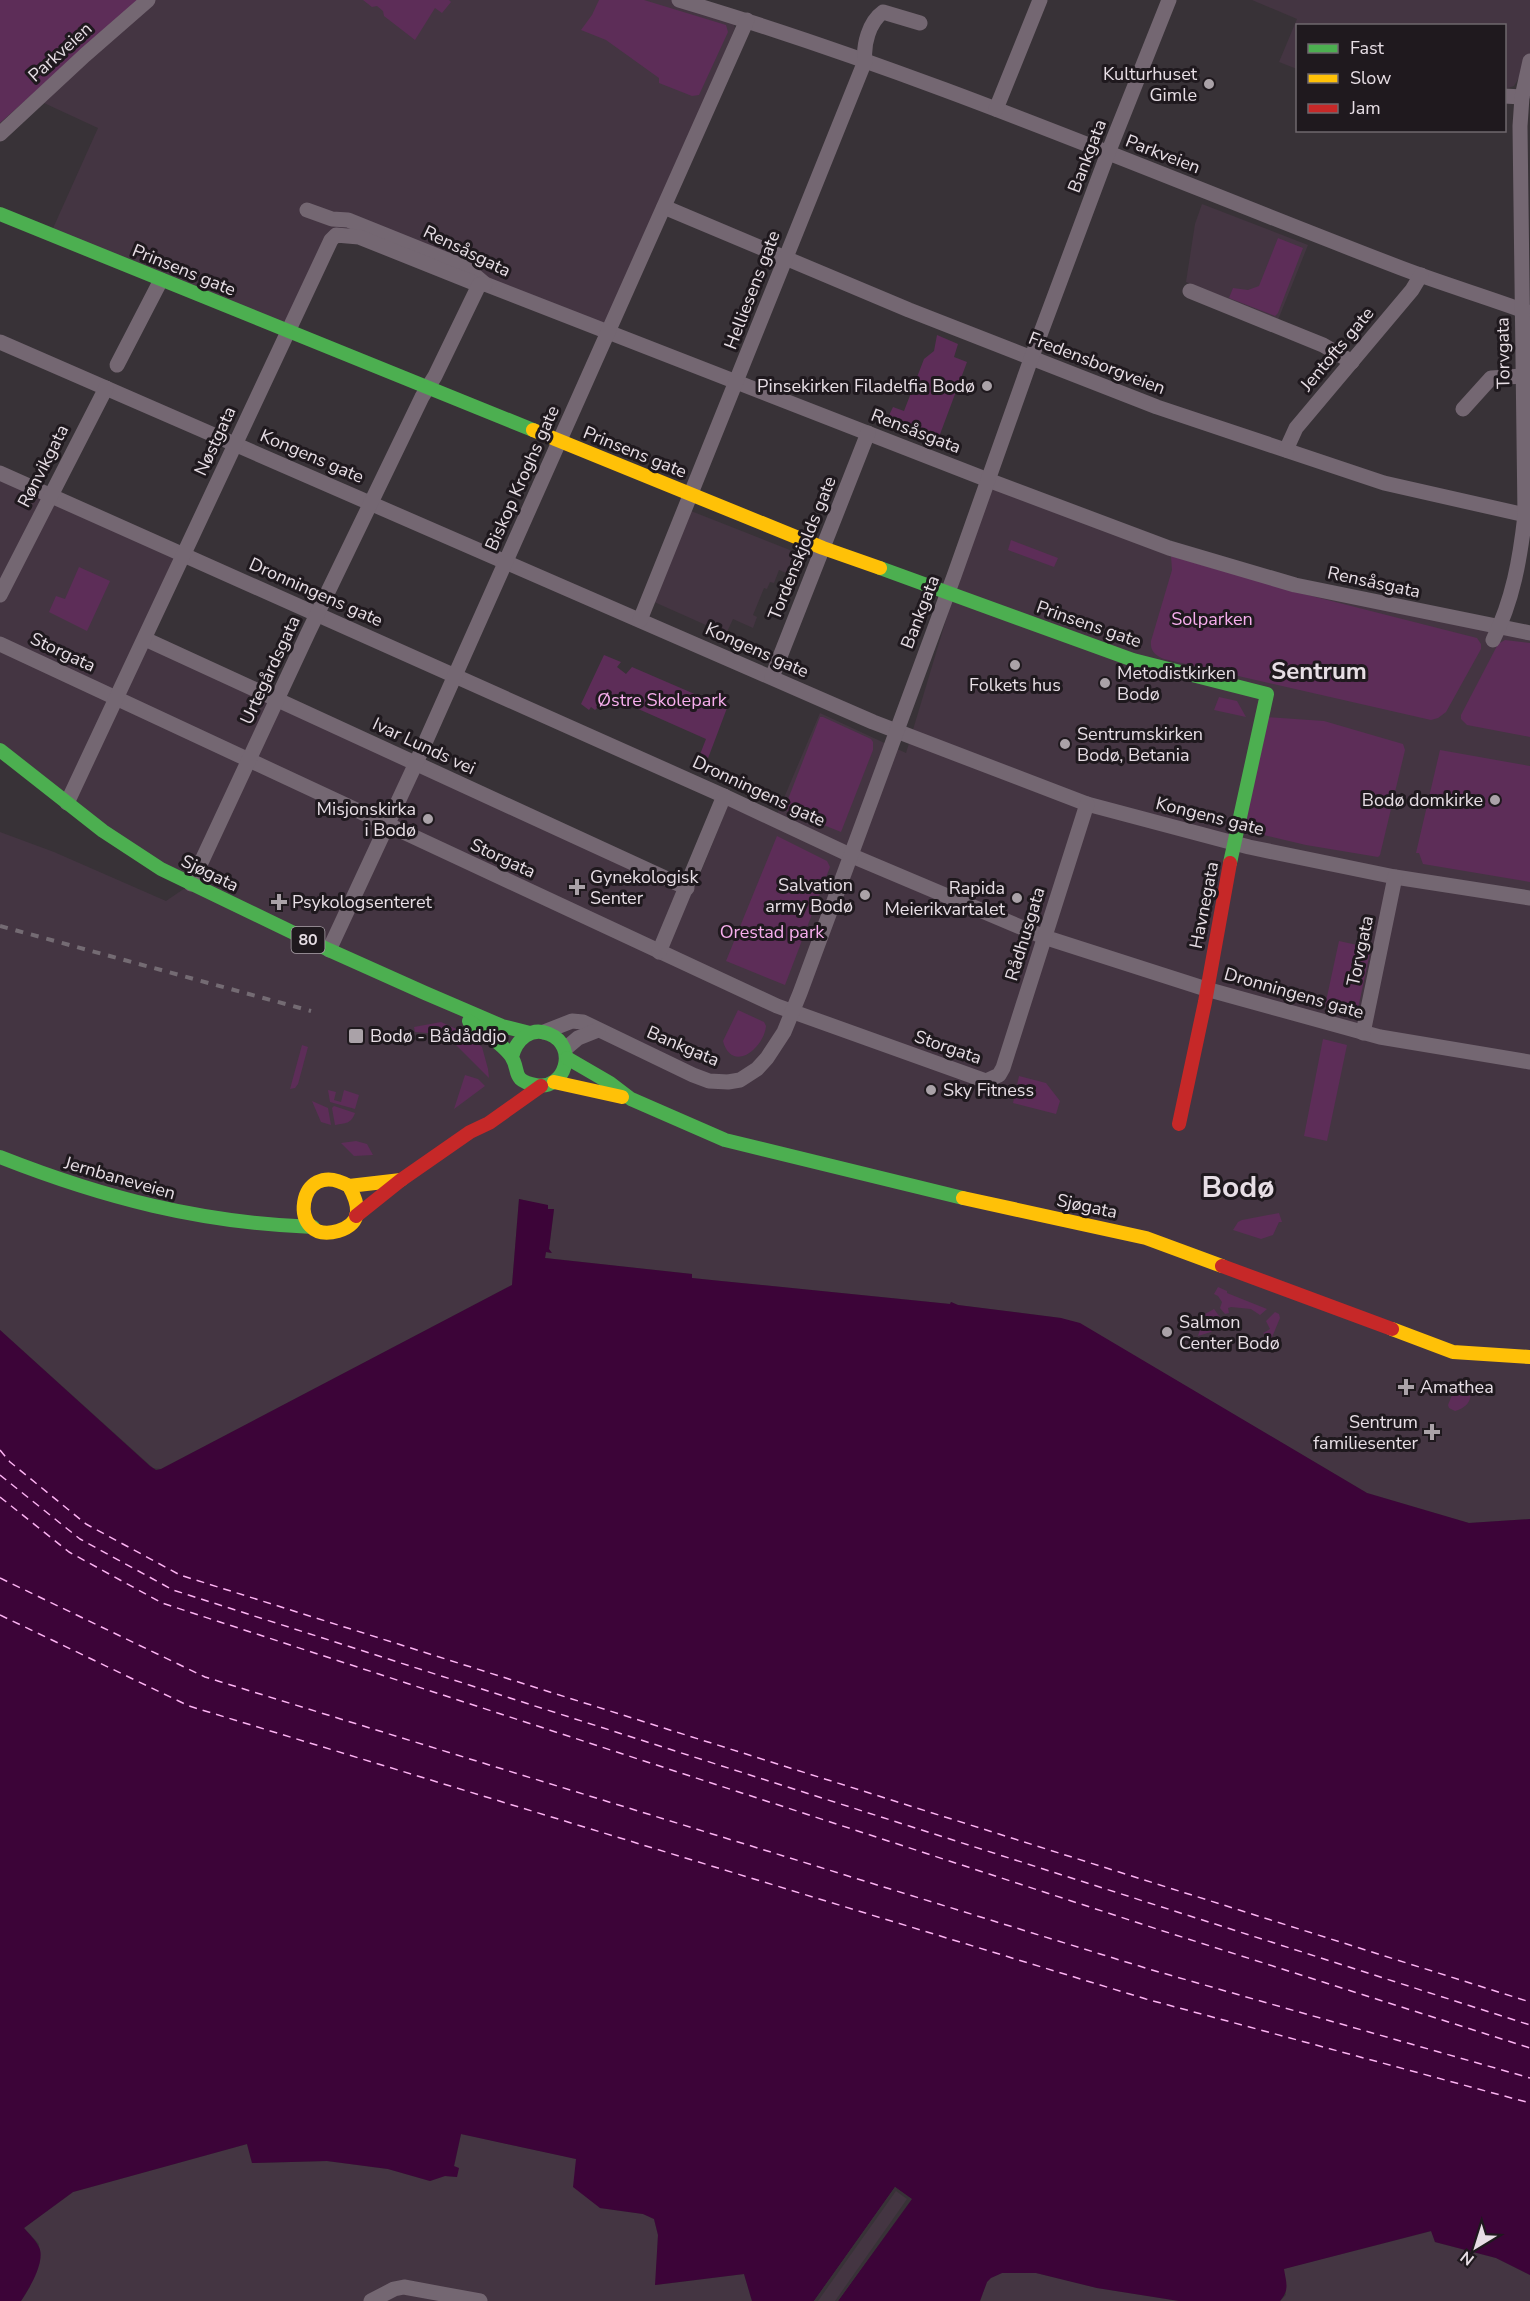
<svg xmlns="http://www.w3.org/2000/svg" width="1530" height="2301" viewBox="0 0 1530 2301" font-family="'Nunito Sans',sans-serif">
<style>
.built{fill:#443542}
.green{fill:#5d2d58}
.water{fill:#3c0438}
.pier{fill:#383237}
.lines{fill:none;stroke-linecap:round;stroke-linejoin:round}
.ferry{stroke:#fcb3f2;stroke-width:1.5;stroke-dasharray:8 6;stroke-linecap:butt}
.street{stroke:#746772;stroke-width:15}
.fast{stroke:#4caf50;stroke-width:14}
.slow{stroke:#ffc107;stroke-width:14}
.jam{stroke:#c62828;stroke-width:14}
.rail{stroke:#746b73;stroke-width:4;stroke-dasharray:8 8;stroke-linecap:butt}
.poi-dot{fill:#aaa2a8;stroke:#1f191e;stroke-width:2}
.labels{text-anchor:middle;dominant-baseline:central;stroke-width:6;stroke-linejoin:round;paint-order:stroke}
.shield{fill:#1f191e;stroke:#aba3a9;stroke-width:1.5}
.shield-label{font-size:16px;font-weight:bold;fill:#e7dee5}
.street-label{font-size:18px;fill:#e7dee5;stroke:#1f191e}
.poi-label{font-size:18px;fill:#e7dee5;stroke:#1f191e;text-anchor:start}
.park-label{font-size:18px;fill:#f7aeed;stroke:#1f191e}
.district-label{font-size:24px;font-weight:bold;fill:#e7dee5;stroke:#1f191e}
.town-label{font-size:30px;font-weight:bold;fill:#e7dee5;stroke:#1f191e}
</style>
<rect width="100%" height="100%" fill="#383237"/>
<g class="built">
<polygon points="151,0 672,0 734,24 735,28 608,331 336,235 289,330 50,235 98,128 44,103"/>
<polygon points="1252,0 1530,0 1530,59 1514,86 1505,89 1504,26 1298,26 1297,69 1279,62 1297,19"/>
<polygon points="1202,204 1308,245 1278,320 1186,282 1195,224"/>
<polygon points="0,473 185,555 143,638 416,769 692,894 728,805 775,819 820,713 906,753 984,493 989,484 1171,551 1530,633 1530,1519 1469,1523 1367,1493 1172,1378 1061,1318 958,1305 951,1302 950,1304 721,1281 691,1278 692,1274 545,1258 546,1252 551,1253 549,1249 554,1210 548,1209 548,1206 519,1199 512,1285 161,1469 153,1468 0,1330 0,832 54,852 166,901 191,884 0,753"/>
<polygon points="691,511 805,556 792,590 786,588 791,575 779,570 774,583 770,582 767,589 764,588 753,615 757,617 753,628 733,619 726,634 652,601"/>
<polygon points="461,2134 577,2159 600,2208 643,2214 654,2219 658,2235 656,2285 744,2274 752,2301 21,2301 30,2287 39,2244 24,2228 73,2192 247,2144 252,2163 327,2161 388,2169 430,2181 445,2176 457,2177 454,2167"/>
<polygon points="895,2187 912,2199 838,2301 814,2301"/>
<polygon points="1432,2231 1435,2242 1496,2258 1530,2275 1530,2301 1280,2301 1286,2295 1283,2269"/>
<polygon points="1002,2273 1036,2273 1097,2288 1179,2301 980,2301 987,2282 990,2278"/>
</g>
<g class="green">
<polygon points="0,0 139,0 0,123"/>
<polygon points="363,0 449,0 451,2 442,13 435,8 415,40 384,16 383,11 377,6 372,7"/>
<polygon points="599,0 644,0 726,25 728,32 699,95 692,96 659,83 659,78 606,40 581,30 592,15"/>
<polygon points="1278,238 1303,248 1278,313 1275,316 1229,298 1233,288 1248,290 1259,286"/>
<polygon points="937,335 958,344 954,357 967,362 936,445 884,426 893,407 904,411 924,359 934,351"/>
<polygon points="1011,540 1058,558 1054,567 1008,550"/>
<path d="M1171,556L1296,592L1477,638L1481,644V649L1446,712L1438,718L1431,720L1164,659C1155,655 1150,651 1151,641L1172,570Z"/>
<polygon points="79,567 110,581 87,631 49,612 56,596 65,599"/>
<polygon points="1505,640 1530,643 1530,737 1467,725 1461,719 1461,715 1498,644"/>
<polygon points="604,655 621,662 617,667 626,674 632,667 727,708 707,761 699,757 706,739 609,696 595,710 591,707 589,710 581,704"/>
<polygon points="1219,697 1237,701 1246,717 1214,710"/>
<polygon points="820,717 823,717 871,739 873,742 873,750 841,832 786,810 785,807"/>
<polygon points="1265,717 1324,721 1403,744 1405,750 1380,855 1378,857 1306,845 1242,830"/>
<polygon points="1440,750 1530,766 1530,882 1423,864 1419,853 1416,853"/>
<polygon points="777,836 827,861 830,867 785,985 726,961"/>
<polygon points="1339,941 1371,948 1357,1013 1325,1006"/>
<path d="M738,1010L764,1022L766,1026C764,1048 732,1074 723,1041Z"/>
<polygon points="441,1022 463,1032 482,1047 488,1069 489,1078 452,1041 438,1034 415,1032 414,1027"/>
<polygon points="1323,1039 1347,1045 1327,1141 1304,1136"/>
<polygon points="302,1045 308,1047 298,1084 295,1088 290,1089"/>
<polygon points="465,1075 478,1079 485,1086 454,1109"/>
<polygon points="1019,1076 1046,1083 1060,1101 1056,1114 1013,1103"/>
<polygon points="328,1090 336,1092 334,1100 341,1102 344,1090 359,1095 355,1109 330,1102"/>
<polygon points="312,1101 328,1108 331,1125 321,1122"/>
<path d="M334,1106L355,1113C351,1124 346,1123 335,1125L332,1108Z"/>
<polygon points="356,1141 367,1144 373,1155 354,1156 341,1143"/>
<polygon points="1279,1213 1282,1222 1279,1222 1273,1235 1261,1239 1233,1230 1238,1222 1242,1220"/>
<polygon points="1218,1287 1227,1291 1227,1293 1267,1309 1260,1315 1251,1309 1231,1307 1228,1308 1229,1313 1225,1314 1220,1308 1222,1302 1218,1296 1214,1294"/>
<polygon points="1214,1309 1222,1320 1211,1332 1198,1336 1205,1314"/>
<polygon points="1275,1312 1279,1314 1280,1318 1270,1342 1265,1342 1266,1335 1263,1333 1270,1329 1266,1321"/>
<path d="M1458,1380L1470,1384C1473,1398 1469,1407 1455,1411L1449,1408L1448,1405Z"/>
</g>
<path class="water" d="M519,1199L548,1205V1209H554L549,1249L552,1253L546,1252L545,1258L692,1274V1278L721,1281L950,1304L951,1302L958,1305L1061,1318L1080,1323L1367,1493L1469,1523L1530,1519V2275L1496,2258L1435,2242L1431,2231L1284,2269C1286,2282 1290,2290 1280,2301H1179L1097,2288L1036,2273H1002L991,2278L987,2282L980,2301H838L911,2199L895,2187L814,2301H752L744,2274L655,2285L658,2235L654,2219L643,2214L600,2208L573,2187L576,2159L461,2134L454,2166L459,2168L457,2177L445,2176L430,2181L388,2169L327,2161L252,2163L247,2144L73,2192L24,2228C29,2234 36,2240 39,2247C46,2261 29,2289 21,2301H0V1330L150,1466L156,1470L161,1469L512,1285Z"/>
<polygon class="pier" points="895,2187 912,2199 838,2301 835,2301 907,2199 896,2191 818,2301 814,2301"/>
<g class="lines">
<g class="ferry">
<polyline points="0,1450 10,1462 86,1524 180,1575 1530,2002"/>
<polyline points="0,1475 80,1539 173,1590 1530,2025"/>
<polyline points="0,1497 69,1552 162,1603 1160,1930 1530,2048"/>
<polyline points="0,1578 205,1677 1152,1970 1530,2078"/>
<polyline points="0,1615 189,1706 1146,1999 1530,2103"/>
</g>
<g class="street">
<path d="M679,0C925,73 1161,176 1401,268C1443,284 1487,297 1530,313"/>
<polyline points="1504,96 1522,97"/>
<polyline points="996,109 1040,0"/>
<polyline points="0,134 85,55 148,0"/>
<polyline points="664,207 909,310 1157,407 1384,483 1530,516"/>
<polyline points="307,210 332,219 348,220 465,267 485,284 988,480 1169,548 1295,585 1530,633"/>
<polyline points="1190,291 1323,345 1352,362"/>
<polyline points="0,342 873,722 1087,804 1249,847 1395,877 1530,898"/>
<polyline points="117,365 161,280"/>
<polyline points="1463,409 1491,378 1523,376"/>
<polyline points="1286,450 1296,428 1412,290 1421,275"/>
<polyline points="0,473 724,796 850,855 1044,937 1206,989 1380,1037 1530,1062"/>
<polyline points="0,595 106,388"/>
<path d="M640,620L865,61C863,45 869,22 883,12L920,23"/>
<polyline points="145,639 687,888"/>
<path d="M1493,640C1513,600 1520,559 1525,515L1520,126L1522,97L1530,61"/>
<polyline points="0,644 777,1006 986,1081 999,1075 1003,1068 1087,804"/>
<polyline points="772,677 868,433"/>
<polyline points="67,803 331,240 336,235 359,237 479,285"/>
<polyline points="191,884 308,633 422,397 435,376 479,285 485,284"/>
<polyline points="329,950 416,763 747,20"/>
<polyline points="659,952 724,796"/>
<polyline points="544,1032 572,1021 583,1022 693,1075 709,1081 728,1082 740,1080 757,1069 767,1058 784,1032 800,993 954,576 1031,359 1108,153 1169,0"/>
<polyline points="1363,1033 1395,877"/>
<polyline points="565,1049 578,1038 598,1030"/>
<polyline points="371,2301 394,2289 404,2287 480,2301"/>
</g>
<g class="fast">
<polyline points="0,214 533,430"/>
<polyline points="880,568 1133,660 1267,694 1230,863"/>
<polyline points="0,750 103,831 161,869 329,950 425,993 502,1026 530,1033"/>
<path d="M469,1021C482,1031 502,1043 511,1056C521,1071 510,1080 536,1085C565,1091 579,1046 549,1034C531,1026 516,1040 512,1057"/>
<polyline points="567,1058 610,1083 631,1099 725,1140 963,1198"/>
<path d="M0,1157C104,1198 201,1223 313,1227"/>
</g>
<g class="slow">
<polyline points="533,430 823,548 880,568"/>
<polyline points="554,1082 622,1097"/>
<path d="M349,1186C359,1204 364,1223 338,1231C286,1246 296,1155 349,1186L401,1180"/>
<polyline points="963,1198 1146,1238 1222,1266"/>
<polyline points="1392,1329 1453,1352 1530,1357"/>
</g>
<g class="jam">
<polyline points="1179,1124 1205,1002 1230,863"/>
<polyline points="356,1216 401,1180 470,1132 489,1123 541,1086"/>
<polyline points="1222,1266 1392,1329"/>
</g>
<polyline class="rail" points="0,926 311,1011"/>
</g>
<g class="poi-dot">
<circle cx="1209" cy="84" r="6"/>
<circle cx="987" cy="386" r="6"/>
<circle cx="1015" cy="665" r="6"/>
<circle cx="1105" cy="683" r="6"/>
<circle cx="1065" cy="744" r="6"/>
<circle cx="1495" cy="800" r="6"/>
<circle cx="428" cy="819" r="6"/>
<path d="M574 878h6v6h6v6h-6v6h-6v-6h-6v-6h6z"/>
<circle cx="865" cy="895" r="6"/>
<circle cx="1017" cy="898" r="6"/>
<path d="M276 893h6v6h6v6h-6v6h-6v-6h-6v-6h6z"/>
<rect x="348" y="1028" width="16" height="16" rx="3"/>
<circle cx="931" cy="1090" r="6"/>
<circle cx="1167" cy="1332" r="6"/>
<path d="M1403 1378h6v6h6v6h-6v6h-6v-6h-6v-6h6z"/>
<path d="M1429 1423h6v6h6v6h-6v6h-6v-6h-6v-6h6z"/>
</g>
<g class="labels">
<rect class="shield" x="291.5" y="927" width="33" height="26" rx="4.5"/>
<g class="shield-label">
<text x="308" y="940">80</text>
</g>
<g class="street-label">
<text transform="translate(60 52) rotate(-42)">Parkveien</text>
<text transform="translate(1163 154) rotate(21)">Parkveien</text>
<text transform="translate(1087 156) rotate(-69)">Bankgata</text>
<text transform="translate(467 251) rotate(26)">Rensåsgata</text>
<text transform="translate(184 270) rotate(22)">Prinsens gate</text>
<text transform="translate(752 290) rotate(-69)">Helliesens gate</text>
<text transform="translate(1337 349) rotate(-50)">Jentofts gate</text>
<text transform="translate(1503 353) rotate(-91)">Torvgata</text>
<text transform="translate(1097 363) rotate(21)">Fredensborgveien</text>
<text transform="translate(916 431) rotate(21)">Rensåsgata</text>
<text transform="translate(215 441) rotate(-65)">Nøstgata</text>
<text transform="translate(635 452) rotate(22)">Prinsens gate</text>
<text transform="translate(312 456) rotate(23)">Kongens gate</text>
<text transform="translate(43 466) rotate(-63)">Rønvikgata</text>
<text transform="translate(522 478) rotate(-66)">Biskop Kroghs gate</text>
<text transform="translate(802 548) rotate(-68)">Tordenskjolds gate</text>
<text transform="translate(1374 582) rotate(12)">Rensåsgata</text>
<text transform="translate(316 592) rotate(24)">Dronningens gate</text>
<text transform="translate(920 612) rotate(-69)">Bankgata</text>
<text transform="translate(1089 624) rotate(19)">Prinsens gate</text>
<text transform="translate(757 650) rotate(24)">Kongens gate</text>
<text transform="translate(63 652) rotate(25)">Storgata</text>
<text transform="translate(270 670) rotate(-65)">Urtegårdsgata</text>
<text transform="translate(424 746) rotate(25)">Ivar Lunds vei</text>
<text transform="translate(759 791) rotate(25)">Dronningens gate</text>
<text transform="translate(1210 816) rotate(14)">Kongens gate</text>
<text transform="translate(503 858) rotate(25)">Storgata</text>
<text transform="translate(210 873) rotate(26)">Sjøgata</text>
<text transform="translate(1204 905) rotate(-79)">Havnegata</text>
<text transform="translate(1025 934) rotate(-73)">Rådhusgata</text>
<text transform="translate(1360 951) rotate(-78)">Torvgata</text>
<text transform="translate(1294 993) rotate(16)">Dronningens gate</text>
<text transform="translate(683 1046) rotate(23)">Bankgata</text>
<text transform="translate(948 1047) rotate(19)">Storgata</text>
<text transform="translate(120 1178) rotate(16)">Jernbaneveien</text>
<text transform="translate(1087 1206) rotate(12)">Sjøgata</text>
</g>
<g class="poi-label">
<text x="1197" y="74" text-anchor="end">Kulturhuset<tspan x="1197" dy="21">Gimle</tspan></text>
<text x="975" y="386" text-anchor="end">Pinsekirken Filadelfia Bodø</text>
<text x="1117" y="673">Metodistkirken<tspan x="1117" dy="21">Bodø</tspan></text>
<text x="1015" y="685" text-anchor="middle">Folkets hus</text>
<text x="1077" y="734">Sentrumskirken<tspan x="1077" dy="21">Bodø, Betania</tspan></text>
<text x="1483" y="800" text-anchor="end">Bodø domkirke</text>
<text x="416" y="809" text-anchor="end">Misjonskirka<tspan x="416" dy="21">i Bodø</tspan></text>
<text x="590" y="877">Gynekologisk<tspan x="590" dy="21">Senter</tspan></text>
<text x="853" y="885" text-anchor="end">Salvation<tspan x="853" dy="21">army Bodø</tspan></text>
<text x="1005" y="888" text-anchor="end">Rapida<tspan x="1005" dy="21">Meierikvartalet</tspan></text>
<text x="292" y="902">Psykologsenteret</text>
<text x="370" y="1036">Bodø - Bådåddjo</text>
<text x="943" y="1090">Sky Fitness</text>
<text x="1179" y="1322">Salmon<tspan x="1179" dy="21">Center Bodø</tspan></text>
<text x="1420" y="1387">Amathea</text>
<text x="1418" y="1422" text-anchor="end">Sentrum<tspan x="1418" dy="21">familiesenter</tspan></text>
</g>
<g class="park-label">
<text x="1212" y="619">Solparken</text>
<text x="662" y="700">Østre Skolepark</text>
<text x="772" y="932">Orestad park</text>
</g>
<g class="district-label">
<text x="1319" y="671">Sentrum</text>
</g>
<g class="town-label">
<text x="1238" y="1187">Bodø</text>
</g>
</g>
<rect x="1296" y="24" width="210" height="108" fill="#1f191e" stroke="#6f686e" stroke-width="1.5"/>
<rect x="1308" y="44" width="30" height="9" fill="#4caf50" stroke="#6f686e" stroke-width="1.5"/>
<text x="1350" y="54" font-size="18" fill="#e7dee5">Fast</text>
<rect x="1308" y="74" width="30" height="9" fill="#ffc107" stroke="#6f686e" stroke-width="1.5"/>
<text x="1350" y="84" font-size="18" fill="#e7dee5">Slow</text>
<rect x="1308" y="104" width="30" height="9" fill="#c62828" stroke="#6f686e" stroke-width="1.5"/>
<text x="1350" y="114" font-size="18" fill="#e7dee5">Jam</text>
<g transform="translate(1476 2247) rotate(218)" stroke="#1f191e" stroke-width="4.5" paint-order="stroke">
<path d="M0-4.5L10 22L0 15L-10 22Z" fill="#e7dee5"/>
<text y="-9" font-size="16" font-weight="bold" text-anchor="middle" fill="#e7dee5">N</text>
</g>
</svg>
